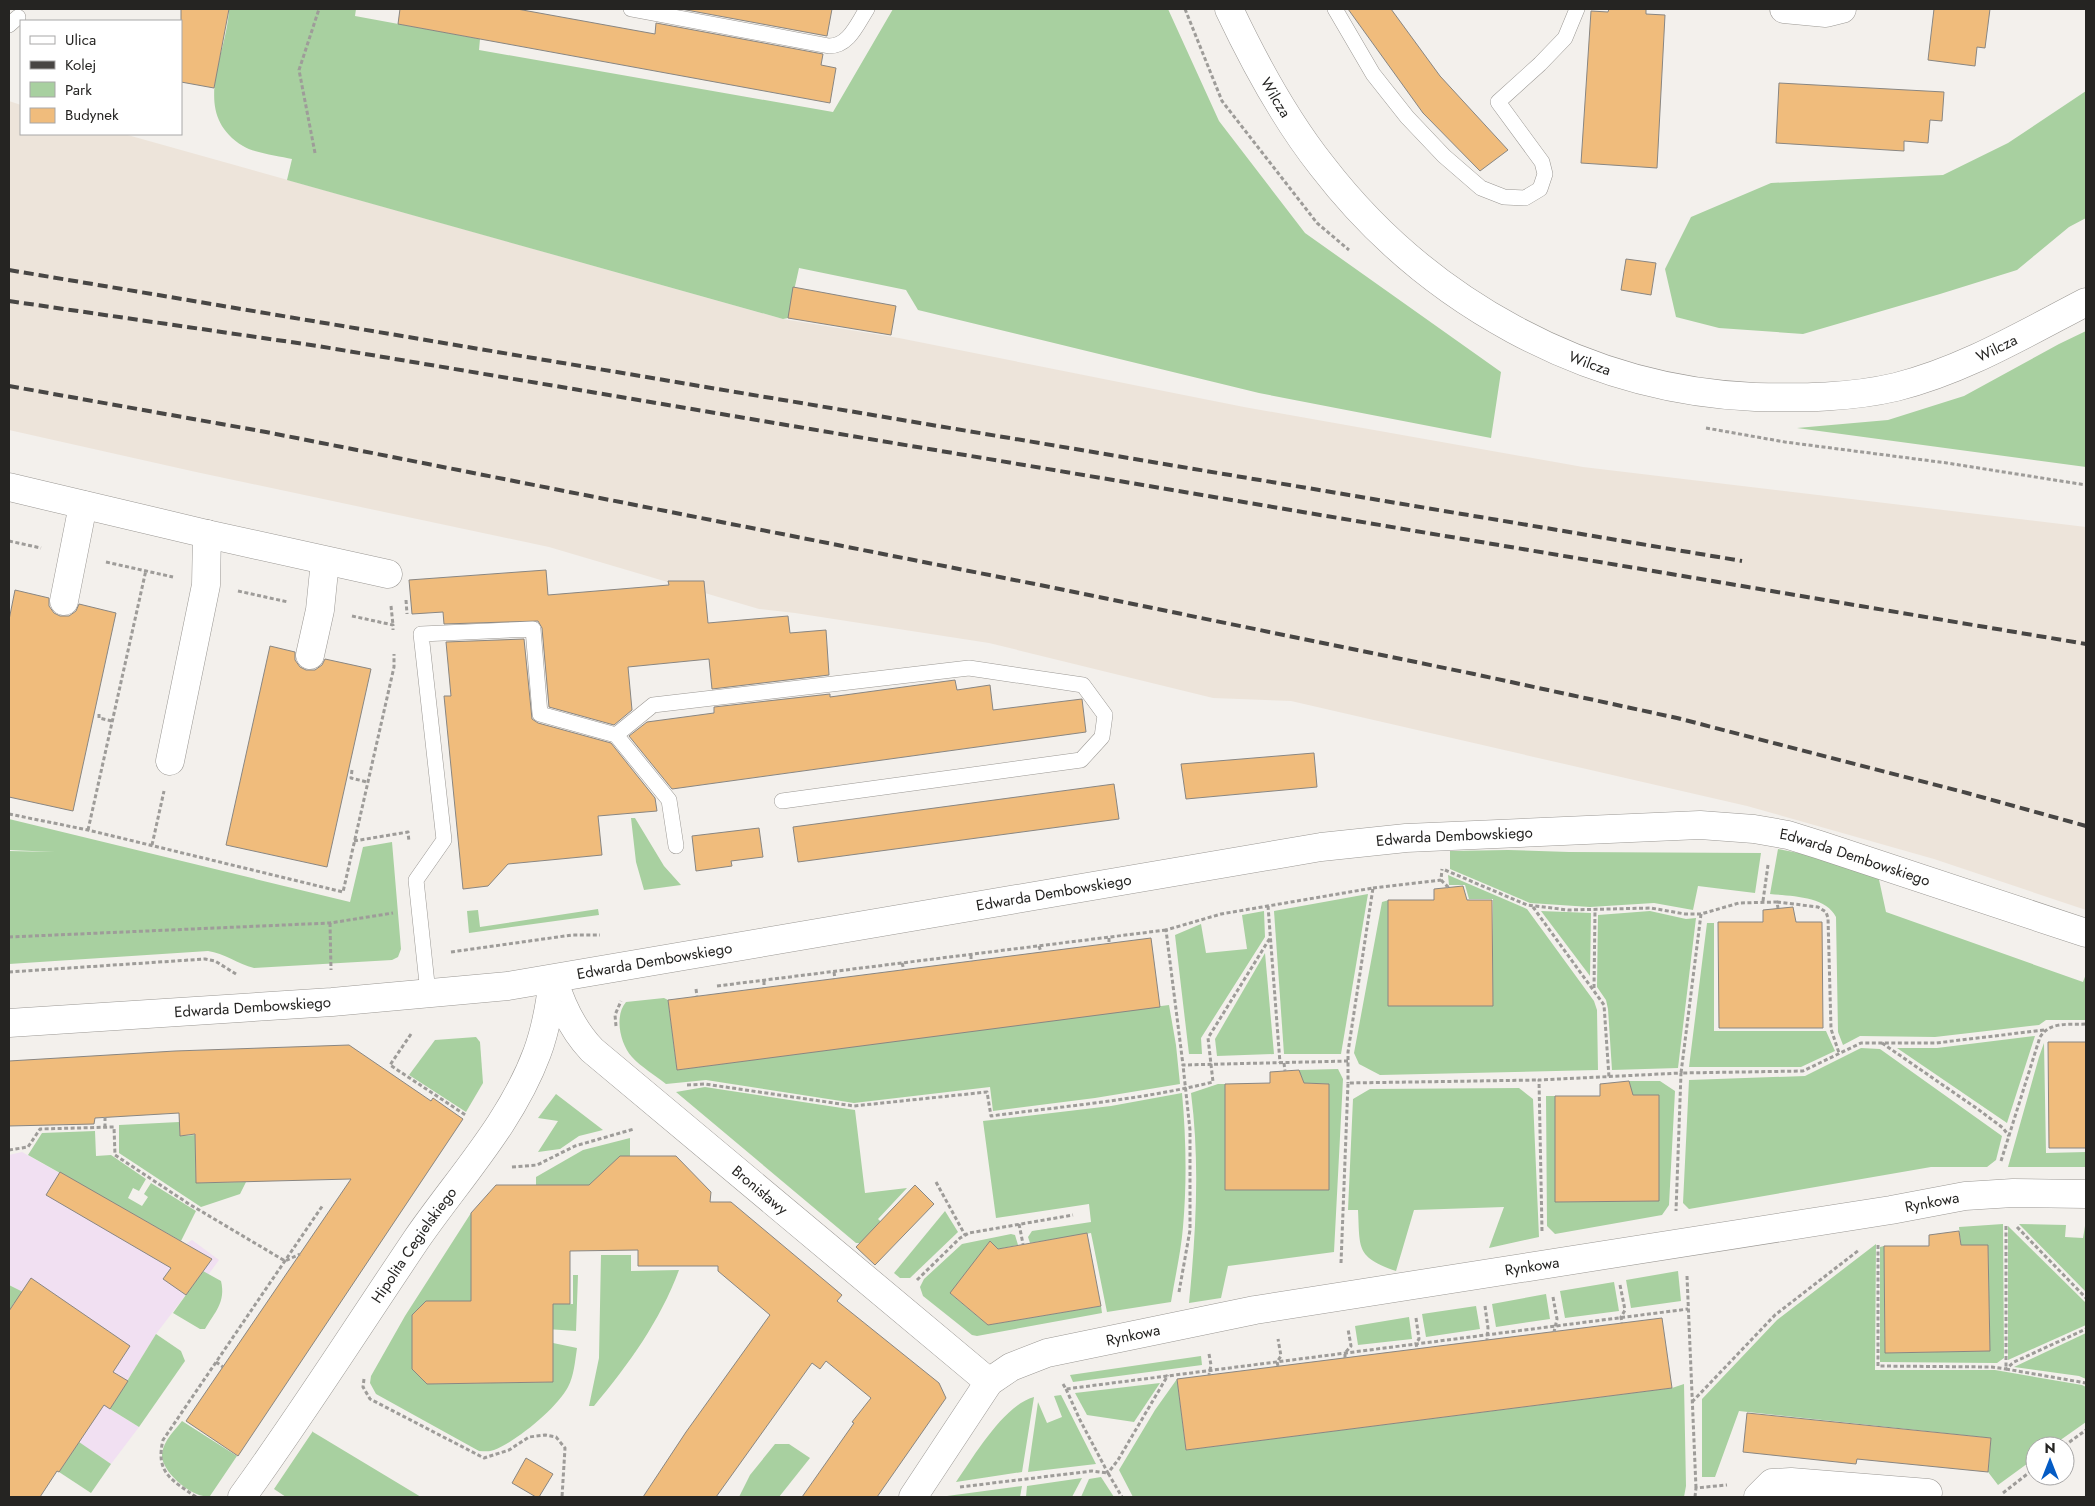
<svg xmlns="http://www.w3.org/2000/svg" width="2095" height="1506" viewBox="0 0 2095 1506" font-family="Jost,sans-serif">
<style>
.industrial{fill:#f1e0f2}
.built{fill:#ede4da}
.green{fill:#a8d0a0}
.building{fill:#f0bc7c;stroke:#898682}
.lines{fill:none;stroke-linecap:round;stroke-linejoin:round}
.lane-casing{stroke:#9b9894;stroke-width:16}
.street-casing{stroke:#9b9894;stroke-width:29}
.secondary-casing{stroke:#9b9894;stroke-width:29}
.path{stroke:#9e9c99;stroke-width:3;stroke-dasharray:4 2.5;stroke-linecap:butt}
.lane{stroke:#fff;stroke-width:15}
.street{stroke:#fff;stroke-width:28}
.secondary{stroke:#fff;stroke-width:28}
.rail{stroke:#484644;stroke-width:4;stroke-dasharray:10 5;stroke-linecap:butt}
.labels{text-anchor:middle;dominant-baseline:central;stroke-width:4.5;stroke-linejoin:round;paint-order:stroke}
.street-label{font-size:15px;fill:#252422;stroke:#fff}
</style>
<rect width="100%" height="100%" fill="#f3f0ec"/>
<polygon class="industrial" points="22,1152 186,1244 192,1240 219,1260 208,1275 203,1272 156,1334 110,1409 139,1427 111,1464 79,1443 59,1472 9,1438 9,1310 14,1303 27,1294 9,1285 9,1155"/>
<polygon class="built" points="9,101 21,105 21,134 124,134 783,319 899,338 1244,407 1583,467 2086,527 2086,910 1934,859 1747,806 1291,701 1213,698 989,643 795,613 759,609 549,547 196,472 9,430"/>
<g class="green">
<path d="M229,9H356L355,16L480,39L479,50L833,112L893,9H1168L1219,121L1305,233L1501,372L1491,438L1259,393L918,310L906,290L799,268L788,318L783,319L287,180L292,159C279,156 254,153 243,146C189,112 227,57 229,9Z"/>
<polygon points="2086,91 2086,218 2069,227 2017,270 1940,294 1803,334 1719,328 1676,317 1665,269 1691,217 1771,183 1943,175 2008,143"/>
<polygon points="2086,331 2086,467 1797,428 1888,420 1964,396 2059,344"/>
<polygon points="631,818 635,818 664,866 681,885 644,890 636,862"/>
<path d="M9,819L350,902L363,847L392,842L401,949L398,957L392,960L254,968C238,964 224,953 208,951L9,964V851L55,852L9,850Z"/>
<path d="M1778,849L1814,856L1878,875L1886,912L2083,982L2086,974V1020H2046L2039,1025L1935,1037L1860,1036L1843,1045L1838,1032L1836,917C1826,896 1791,896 1770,894Z"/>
<polygon points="1508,850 1569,852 1761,853 1755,893 1698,886 1693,910 1654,903 1590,907 1530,903 1450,869 1450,851"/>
<polygon points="1448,875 1527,909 1594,1001 1597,1010 1598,1070 1380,1075 1359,1064 1354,1053 1382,902 1389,900 1389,1006 1493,1005 1493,899 1469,899 1465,885 1449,885"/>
<polygon points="1368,894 1341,1054 1284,1054 1274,911"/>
<polygon points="598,909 599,915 469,933 467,911 478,910 480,927"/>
<polygon points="1264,911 1265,937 1201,1038 1202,1054 1189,1054 1175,935 1201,924 1206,953 1247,949 1242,915"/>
<polygon points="1541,911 1591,913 1590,976"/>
<polygon points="1650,911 1686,919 1696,918 1678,1068 1612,1070 1608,1009 1606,1000 1597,987 1598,915"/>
<polygon points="1707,923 1714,923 1714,1031 1826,1031 1835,1051 1801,1067 1689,1067"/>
<polygon points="1265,953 1274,1054 1217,1056 1215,1039"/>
<path d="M664,998L668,1000L677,1070L1169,1005L1176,1045L1180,1084L1095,1098L993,1111L990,1087L854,1103L706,1080L666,1084C655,1075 641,1067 632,1057C620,1044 614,1016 626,1002Z"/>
<polygon points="2035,1036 2007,1123 1897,1048 1937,1048"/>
<polygon points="476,1037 480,1042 483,1083 466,1112 409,1075 435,1040"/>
<polygon points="2044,1043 2046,1153 2086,1152 2086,1167 2008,1167 2039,1057"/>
<polygon points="1861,1048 1880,1049 2002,1136 1996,1160 1987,1167 1931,1167 1689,1209 1683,1203 1689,1080 1805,1076"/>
<path d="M1338,1069L1343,1079L1334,1252L1228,1266L1221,1298L1189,1303C1196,1232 1200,1163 1191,1093L1218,1084H1225V1136L1329,1189V1084L1304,1083L1299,1070Z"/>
<polygon points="1629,1081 1660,1081 1675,1091 1669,1205 1662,1215 1555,1234 1547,1226 1546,1096 1555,1096 1555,1202 1659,1201"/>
<polygon points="705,1087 855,1110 865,1193 907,1188 878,1219 899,1239 894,1244 856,1243 676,1092"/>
<path d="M1519,1088L1533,1099L1539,1237L1489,1248L1504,1207L1414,1210L1396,1271C1356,1257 1360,1249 1358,1210H1348L1353,1099L1370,1089Z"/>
<path d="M1182,1093C1186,1137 1187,1182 1183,1227C1181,1252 1175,1277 1171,1302L1107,1312L1091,1233L1030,1243L1028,1237L1032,1231L1091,1222L1089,1204L996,1218L983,1121L1111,1106Z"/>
<polygon points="556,1094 603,1130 579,1136 560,1149 538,1152 558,1121 538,1118"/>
<polygon points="179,1122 180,1136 195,1135 196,1183 246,1182 240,1194 201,1207 119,1153 119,1125"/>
<polygon points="95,1131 96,1156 111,1155 146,1179 139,1191 133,1188 128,1198 142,1206 148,1197 144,1194 151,1183 196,1211 181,1241 28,1155 42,1133"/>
<polygon points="630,1138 630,1156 605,1191 536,1185 536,1177 583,1150"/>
<polygon points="945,1211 958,1232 910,1278 900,1278 894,1273"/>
<path d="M471,1213V1301H427L412,1315V1369L427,1384L553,1382V1343L577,1348C575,1361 574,1376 568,1387C557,1408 517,1441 494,1450C489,1452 484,1451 479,1451L376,1394L370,1383L371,1376L405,1316Z"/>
<polygon points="2003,1224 2004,1358 1997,1363 1880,1362 1880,1247 1884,1246 1885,1353 1990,1351 1988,1245 1961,1245 1959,1227"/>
<polygon points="2019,1224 2066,1225 2065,1237 2083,1238 2085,1226 2086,1226 2086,1292"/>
<polygon points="2008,1226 2086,1303 2086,1325 2008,1360"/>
<polygon points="1011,1234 1015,1235 1018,1245 998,1249 990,1242 951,1294 988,1325 1101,1306 1102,1313 977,1336 972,1335 923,1296 920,1287 924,1279 962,1244"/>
<polygon points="1876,1244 1875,1370 1995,1370 2082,1385 2086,1387 2086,1422 2052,1446 2035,1446 2035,1458 1998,1485 1988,1472 1991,1438 1739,1411 1715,1477 1702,1477 1702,1399 1777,1320"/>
<path d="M601,1255H631V1271L679,1270C660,1321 629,1364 594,1406H589L599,1358Z"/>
<path d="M203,1271L221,1281C226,1302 215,1312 205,1329H200L173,1313Z"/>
<polygon points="1678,1271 1681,1301 1631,1308 1626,1280"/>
<polygon points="573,1275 578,1275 576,1331 547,1329 547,1304 573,1304"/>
<polygon points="1614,1282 1619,1311 1565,1318 1560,1291"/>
<polygon points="9,1285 27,1294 19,1307 14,1303 9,1311"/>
<polygon points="1546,1294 1550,1319 1496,1327 1492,1304"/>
<polygon points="1476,1306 1480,1329 1426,1337 1422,1314"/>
<polygon points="1409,1317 1412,1339 1358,1345 1355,1326"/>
<polygon points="2086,1333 2086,1379 2079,1376 2014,1367"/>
<polygon points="156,1334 181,1351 185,1361 139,1427 110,1409"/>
<polygon points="1201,1356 1202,1365 1073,1382 1070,1375"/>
<polygon points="1177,1379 1186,1450 1672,1388 1684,1384 1686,1486 1684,1497 1133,1497 1119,1470 1155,1410"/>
<polygon points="1160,1383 1134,1422 1087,1415 1075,1393"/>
<polygon points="1061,1395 1096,1464 1028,1472 1038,1402 1047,1423 1062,1417 1054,1396"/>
<path d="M1034,1397L1022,1472L956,1482C974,1456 1004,1405 1034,1397Z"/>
<path d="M182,1421L237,1456L210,1496C194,1500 160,1471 162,1454C163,1441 175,1430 182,1421Z"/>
<polygon points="313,1431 313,1432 421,1497 286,1497 274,1489"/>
<polygon points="79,1442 111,1464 91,1493 59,1472"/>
<polygon points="775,1444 789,1444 810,1458 779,1497 739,1497 750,1475"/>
<polygon points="1101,1477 1114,1497 1081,1497 1089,1479"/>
<polygon points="1082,1478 1072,1497 1026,1497 1027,1486"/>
<polygon points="1022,1486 1020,1497 946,1497 947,1496"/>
</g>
<g class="building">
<polygon points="181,9 229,9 214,88 181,82"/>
<polygon points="400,9 517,9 655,34 656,23 823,54 821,65 836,68 830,103 398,24"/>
<polygon points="681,9 832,9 827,36"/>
<polygon points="1348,9 1391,9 1440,76 1508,150 1480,171 1423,113"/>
<polygon points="1609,9 1646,9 1646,14 1665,15 1657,168 1581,163 1591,11 1608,12"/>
<polygon points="1934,9 1990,9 1985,48 1977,47 1975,66 1928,60"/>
<polygon points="1779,83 1944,92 1942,121 1930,120 1928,143 1904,141 1904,151 1776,143"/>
<polygon points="1626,259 1656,263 1651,295 1621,290"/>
<polygon points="793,287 896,306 891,335 788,318"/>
<polygon points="546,570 548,595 669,585 668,581 704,581 708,623 788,616 790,633 826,630 829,675 712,689 709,659 628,667 632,710 614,725 549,707 542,628 538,621 444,624 443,612 412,614 409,580"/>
<polygon points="15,590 49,598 49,606 54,613 60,616 69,616 76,611 79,604 116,613 73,811 9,797 9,620"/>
<polygon points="524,639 532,719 538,723 611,743 655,798 657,811 598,816 602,855 508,864 488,886 463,889 444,696 451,696 446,642"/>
<polygon points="270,646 295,652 295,660 300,667 306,670 315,670 322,665 325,659 371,669 327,867 226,845"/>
<polygon points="955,680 957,690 990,685 993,710 1082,699 1086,732 672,789 629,736 647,722 714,713 714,707 830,694 830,697"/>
<polygon points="1314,753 1317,787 1186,799 1181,764"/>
<polygon points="1114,784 1119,819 798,862 793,827"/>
<polygon points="759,828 763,857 731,861 732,866 696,871 692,836"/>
<polygon points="1463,886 1467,900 1492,900 1493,1006 1388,1006 1388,900 1434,900 1434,889"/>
<polygon points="1793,907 1796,922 1822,922 1823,1028 1719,1028 1718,922 1763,922 1763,910"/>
<polygon points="1151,938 1160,1007 677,1070 668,1000"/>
<polygon points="2048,1042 2086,1042 2086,1148 2049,1148"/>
<polygon points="349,1045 431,1101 433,1098 463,1119 238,1456 186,1421 351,1179 196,1183 195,1134 180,1136 179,1113 95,1118 94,1124 9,1126 9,1061 175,1051"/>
<polygon points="1299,1070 1304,1083 1329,1084 1329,1190 1225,1190 1225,1084 1270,1083 1270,1072"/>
<polygon points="1629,1081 1633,1095 1659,1095 1659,1201 1555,1202 1555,1096 1600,1096 1600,1084"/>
<polygon points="620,1156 676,1156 711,1192 710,1202 731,1202 842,1295 837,1301 939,1383 946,1398 877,1497 802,1497 854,1423 852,1422 871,1398 826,1361 820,1369 812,1363 716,1497 643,1497 686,1432 770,1315 718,1271 718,1266 638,1266 638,1250 570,1251 570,1304 553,1304 553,1382 427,1384 412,1369 412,1315 426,1301 471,1301 471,1213 496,1185 589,1185"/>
<polygon points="60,1172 212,1259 186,1295 163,1279 171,1268 46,1195"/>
<polygon points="915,1185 934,1204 875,1265 856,1247"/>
<polygon points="1959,1231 1961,1245 1988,1245 1990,1351 1885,1353 1884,1246 1929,1246 1929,1235"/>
<polygon points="1087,1233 1101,1306 988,1325 950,1293 990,1241 998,1249"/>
<polygon points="31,1278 130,1346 113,1372 128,1381 110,1409 104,1405 59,1472 57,1471 40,1497 9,1497 9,1311"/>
<polygon points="1662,1318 1672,1388 1186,1450 1177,1379"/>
<polygon points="1747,1413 1991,1438 1988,1472 1857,1459 1856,1464 1743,1452"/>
<polygon points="526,1458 553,1474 539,1497 536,1497 512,1483"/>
</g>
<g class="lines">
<g class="lane-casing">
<g id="lane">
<path d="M631,9L829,46C849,46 857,24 867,9"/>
<polyline points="1335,9 1373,74 1407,117 1444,156 1481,188 1504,197 1525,198 1540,189 1545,174 1542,162 1498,102 1540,64 1565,38 1577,9"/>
<polyline points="9,25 18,17"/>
<polyline points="616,735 653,705 969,668 1083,685 1105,715 1102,737 1081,760 782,801"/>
<polyline points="428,993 416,880 444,840 421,634 533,629 540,714 616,735 669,800 676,846"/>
</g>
</g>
<g class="street-casing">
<g id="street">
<polyline points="1784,9 1826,13 1842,9"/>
<polyline points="9,487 207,534 388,574"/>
<polyline points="64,601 83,505"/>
<polyline points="310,655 320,610 325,561"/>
<polyline points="170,761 206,585 207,534"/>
<path id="s1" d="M554,981C562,1007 573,1030 592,1050L989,1382"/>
<path id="s2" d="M9,1023L332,1002L508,986L1321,847L1406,838L1700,825L1754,829L1788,835L1820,845L2086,933"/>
<path id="s3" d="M242,1497C303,1413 358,1326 416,1240C458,1179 511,1123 537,1053C546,1029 550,1005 553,979"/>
<path id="s4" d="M913,1497L989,1382L1011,1367L1047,1353L1255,1310L1891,1210L1965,1196L2013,1193L2086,1194"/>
<polyline points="1758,1497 1772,1483 1791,1482 1928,1493 1925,1497"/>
</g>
</g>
<g class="secondary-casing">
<g id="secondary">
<path id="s5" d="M1229,9C1255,64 1284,118 1322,166C1425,300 1585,390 1755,397C1803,398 1849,398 1896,387C1964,370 2024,334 2086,302"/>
</g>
</g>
<g class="path">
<polyline points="1185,9 1222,101 1317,223 1349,250"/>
<polyline points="315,153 299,70 319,9"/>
<polyline points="1706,428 1785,442 1947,463 2086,485"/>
<polyline points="9,541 41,548"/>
<polyline points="106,562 173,577"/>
<polyline points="238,591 288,602"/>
<polyline points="406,600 407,614"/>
<polyline points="391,606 393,625"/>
<polyline points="352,616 393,625 393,630"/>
<polyline points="99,714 99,718 112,721"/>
<polyline points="352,770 351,778 367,782"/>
<polyline points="9,814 88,830 343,892 394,667 394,654"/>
<polyline points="88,830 146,570"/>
<polyline points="354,841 408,832 409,842"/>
<polyline points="152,845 164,791"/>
<polyline points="1445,870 1527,905 1568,910 1651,908 1685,914 1701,914 1739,903 1777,902 1778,908"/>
<polyline points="1441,880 1449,888"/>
<polyline points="1373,888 1441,880 1442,869"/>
<polyline points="1763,901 1768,865"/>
<polyline points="1777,902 1818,907 1826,912 1828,918 1831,1029 1839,1053"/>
<polyline points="1268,906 1280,1063"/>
<polyline points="1533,907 1604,1005 1609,1077"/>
<polyline points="1701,914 1681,1073 1803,1071 1861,1043 1936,1043 2044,1030"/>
<polyline points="330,923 331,970"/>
<polyline points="9,937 330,923 393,913"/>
<polyline points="1109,938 1109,944"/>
<polyline points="1039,946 1041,952"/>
<polyline points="451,952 572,935 600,935"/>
<polyline points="971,955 971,962"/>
<polyline points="902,963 904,970"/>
<polyline points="9,972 205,959 215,961 236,974"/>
<polyline points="834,972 835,979"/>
<polyline points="764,981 764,988"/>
<polyline points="717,986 1166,930"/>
<polyline points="1594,988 1595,911"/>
<polyline points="696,989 697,996"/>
<polyline points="616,1026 615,1015 621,1001"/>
<polyline points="411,1034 390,1065 467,1116"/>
<polyline points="1882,1043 1979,1110 2003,1128 2009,1136"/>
<polyline points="1348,1061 1183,1065 1166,930 1221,914 1373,888 1348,1052 1348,1083"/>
<polyline points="1284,1063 1285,1071"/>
<path d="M687,1085L705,1084L854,1106L987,1092L991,1116C1065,1106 1140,1100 1213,1082L1208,1038L1270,938"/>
<polyline points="105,1117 105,1127"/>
<polyline points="9,1150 28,1147 40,1129 114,1127 115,1155 189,1204 285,1261 300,1254"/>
<path d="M2001,1161L2040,1037C2050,1021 2069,1025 2086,1024"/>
<polyline points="512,1167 537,1165 575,1146 634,1129"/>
<polyline points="936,1182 965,1235"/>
<polyline points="1019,1224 1023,1244"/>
<polyline points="2006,1226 2006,1369 2086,1383"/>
<polyline points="2017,1227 2086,1298"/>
<polyline points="1542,1231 1539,1080 1681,1073 1676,1211"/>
<polyline points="1878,1245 1878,1366 1992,1367 2006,1369 2014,1362 2086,1329"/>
<polyline points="1341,1263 1348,1083 1539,1080"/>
<polyline points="1687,1276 1696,1488"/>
<polyline points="917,1280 960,1238 969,1233 1073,1215"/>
<polyline points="1620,1285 1625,1310 1621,1317 1622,1323"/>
<polyline points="1179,1292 1190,1230 1190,1130 1183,1065"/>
<polyline points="1553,1297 1557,1319 1554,1332"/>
<polyline points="1485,1306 1488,1328 1487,1340"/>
<polyline points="1416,1318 1419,1339 1416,1343 1417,1349"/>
<polyline points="1209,1354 1211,1365 1209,1375"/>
<polyline points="1345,1358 1345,1353 1351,1346 1348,1329"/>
<polyline points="216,1362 223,1367"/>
<polyline points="1278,1366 1277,1362 1281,1356 1278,1339"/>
<polyline points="364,1379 363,1387 370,1399 484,1458 509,1450 529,1437 545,1435 556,1437 565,1448 562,1497"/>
<polyline points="1063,1384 1066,1389 1688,1309"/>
<polyline points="1066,1389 1080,1420 1108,1473 1118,1460 1168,1375"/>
<polyline points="1692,1402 1775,1315 1859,1250"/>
<polyline points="2064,1446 2086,1430"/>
<polyline points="960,1487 1092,1471 1108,1473 1122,1497"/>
<polyline points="2003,1493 2035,1468"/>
<path d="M196,1497C172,1480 155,1473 163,1440L323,1205"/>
<polyline points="1695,1497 1696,1488 1727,1485"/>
</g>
<use href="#lane" class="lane"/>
<use href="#street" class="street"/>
<use href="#secondary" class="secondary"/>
<g class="rail">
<polyline points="9,270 1742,561"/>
<polyline points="9,301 318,346 2086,644"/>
<polyline points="9,386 266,432 1050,587 1474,674 1677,718 1967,793 2086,826"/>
</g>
</g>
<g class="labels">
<g class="street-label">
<text stroke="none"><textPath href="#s5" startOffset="100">Wilcza</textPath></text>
<text stroke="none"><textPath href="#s5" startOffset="939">Wilcza</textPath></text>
<text stroke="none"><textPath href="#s5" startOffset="520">Wilcza</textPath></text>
<text stroke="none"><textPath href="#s2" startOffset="1459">Edwarda Dembowskiego</textPath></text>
<text stroke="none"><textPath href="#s2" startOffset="1864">Edwarda Dembowskiego</textPath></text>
<text stroke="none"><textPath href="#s2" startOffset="1054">Edwarda Dembowskiego</textPath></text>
<text stroke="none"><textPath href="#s2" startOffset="649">Edwarda Dembowskiego</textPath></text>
<text stroke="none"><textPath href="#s2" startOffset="244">Edwarda Dembowskiego</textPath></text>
<text stroke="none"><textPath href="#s1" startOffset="298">Bronisławy</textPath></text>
<text stroke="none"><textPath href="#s4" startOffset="1101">Rynkowa</textPath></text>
<text stroke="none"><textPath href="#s3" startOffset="305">Hipolita Cegielskiego</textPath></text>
<text stroke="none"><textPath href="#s4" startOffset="696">Rynkowa</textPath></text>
<text stroke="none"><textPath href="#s4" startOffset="291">Rynkowa</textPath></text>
</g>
</g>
<rect width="2095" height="1506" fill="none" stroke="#252422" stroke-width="20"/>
<rect x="20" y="20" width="162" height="115" fill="#ffffff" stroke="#a8a7a7"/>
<rect x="30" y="36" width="25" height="8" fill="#ffffff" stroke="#a8a7a7"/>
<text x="65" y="45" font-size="15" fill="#252422">Ulica</text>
<rect x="30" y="61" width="25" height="8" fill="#484644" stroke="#a8a7a7"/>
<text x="65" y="70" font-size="15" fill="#252422">Kolej</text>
<rect x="30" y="82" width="25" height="15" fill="#a8d0a0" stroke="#a8a7a7"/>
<text x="65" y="95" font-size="15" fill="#252422">Park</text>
<rect x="30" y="108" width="25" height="15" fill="#f0bc7c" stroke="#a8a7a7"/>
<text x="65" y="120" font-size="15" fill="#252422">Budynek</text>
<g transform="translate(2050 1461)"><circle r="24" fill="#ffffff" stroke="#a8a7a7"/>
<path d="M0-4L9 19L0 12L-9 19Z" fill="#035bc4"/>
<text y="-8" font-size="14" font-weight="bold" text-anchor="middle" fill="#252422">N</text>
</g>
</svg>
